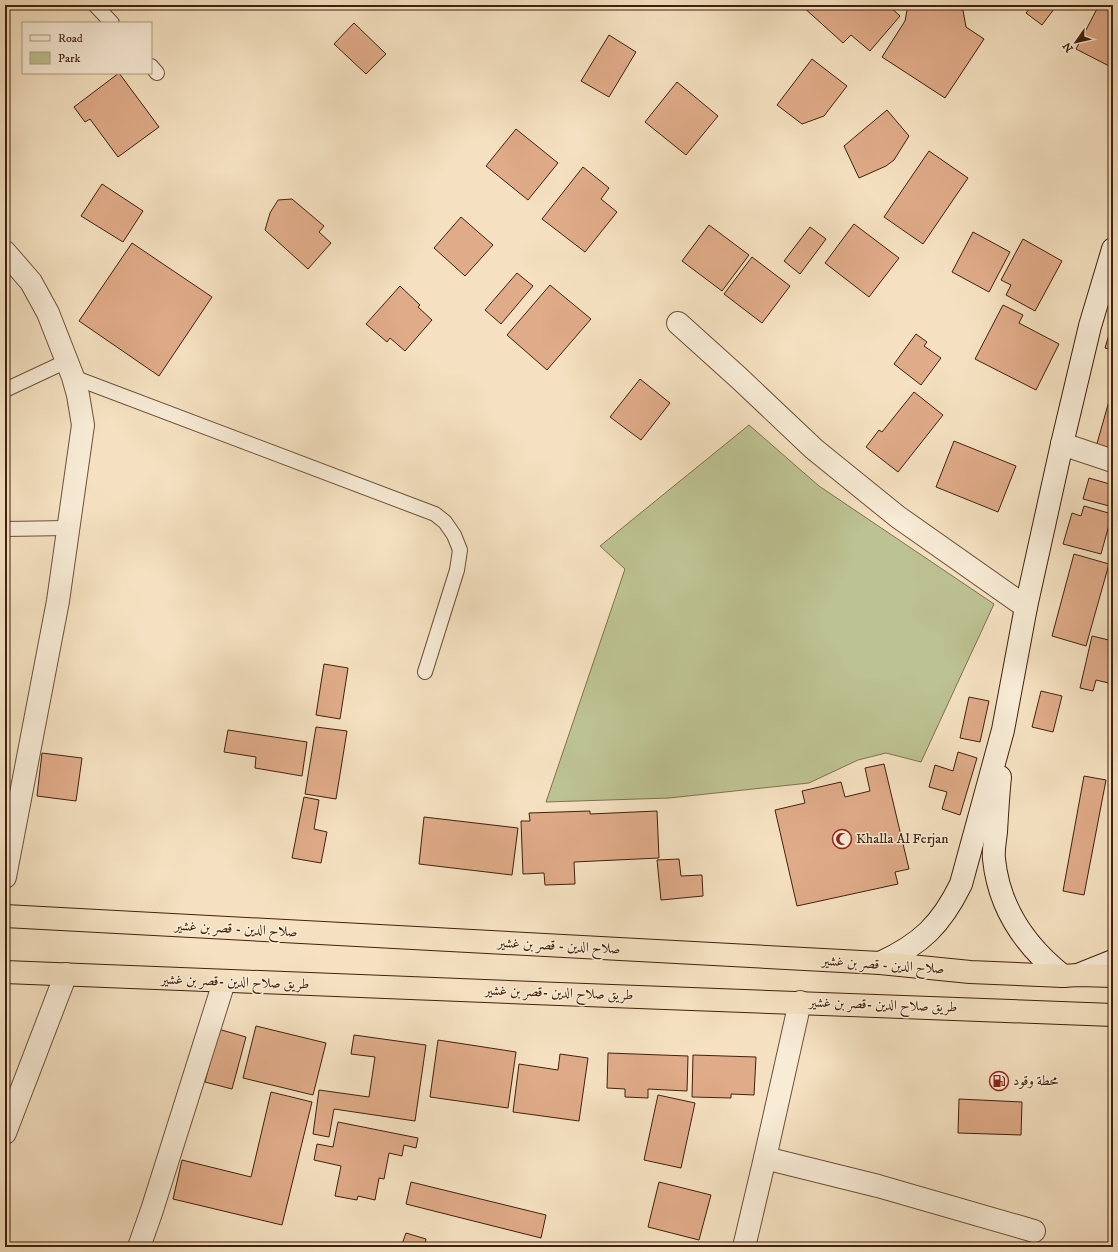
<svg xmlns="http://www.w3.org/2000/svg" width="1118" height="1252" viewBox="0 0 1118 1252" font-family="'IM FELL DW Pica',Amiri,serif">
<style>
.green{fill:#bdc292;stroke:#7e724f}
.building{fill:#e0ab89;stroke:#40210c}
.lines{fill:none;stroke-linecap:round;stroke-linejoin:round}
.lane-casing{stroke:#6d5139;stroke-width:16}
.street-casing{stroke:#6d5139;stroke-width:24}
.secondary-casing{stroke:#40210c;stroke-width:24}
.highway-casing{stroke:#40210c;stroke-width:24}
.lane{stroke:#f8ecd7;stroke-width:14}
.street{stroke:#f8ecd7;stroke-width:22}
.secondary{stroke:#f8ecd7;stroke-width:22}
.highway{stroke:#f5e1c1;stroke-width:22}
.labels{text-anchor:middle;dominant-baseline:central;stroke-width:3;stroke-linejoin:round;paint-order:stroke}
.poi-label{font-size:14px;fill:#40210c;stroke:#f8ecd7;text-anchor:start}
.street-label{font-size:14px;fill:#40210c;stroke:#f8ecd7}
</style>
<rect width="100%" height="100%" fill="#f5e1c1"/>
<filter id="stains"><feTurbulence type="fractalNoise" baseFrequency=".005" numOctaves="4"/><feColorMatrix values="0 0 0 0 .2 0 0 0 0 .09 0 0 0 0 .02 0 0 0 .5 -.17"/></filter>
<radialGradient id="worn" r=".72"><stop offset=".6" stop-color="#630" stop-opacity="0"/><stop offset="1" stop-color="#630" stop-opacity=".3"/></radialGradient>
<polygon class="green" points="749,425 819,486 994,604 921,762 886,753 858,760 809,783 669,798 546,802 625,569 600,546"/>
<g class="building">
<polygon points="803,5 888,5 900,16 870,51 851,35 843,43 802,6"/>
<polygon points="908,5 929,5 963,10 966,27 984,39 945,98 882,57 905,21"/>
<polygon points="1032,5 1057,5 1042,25 1026,13"/>
<polygon points="1099,5 1113,5 1113,68 1076,49"/>
<polygon points="354,23 386,54 366,74 334,44"/>
<polygon points="609,35 636,52 609,97 581,81"/>
<polygon points="812,59 847,86 824,116 802,124 777,105"/>
<polygon points="119,73 159,127 118,157 90,119 85,122 74,107"/>
<polygon points="677,82 718,116 686,155 645,122"/>
<polygon points="887,110 909,136 894,160 886,166 859,178 844,146"/>
<polygon points="516,129 558,163 528,200 486,166"/>
<polygon points="929,151 968,178 923,244 884,217"/>
<polygon points="583,167 609,188 601,199 617,212 585,252 542,219"/>
<polygon points="102,184 143,211 123,242 81,216"/>
<polygon points="292,199 324,226 319,232 331,243 308,269 265,230 270,213 278,200"/>
<polygon points="461,217 493,245 465,276 434,248"/>
<polygon points="854,224 899,258 869,297 825,263"/>
<polygon points="709,225 749,255 722,291 682,261"/>
<polygon points="810,227 826,239 800,274 784,261"/>
<polygon points="973,232 1010,252 989,292 952,272"/>
<polygon points="1023,239 1062,261 1035,311 1006,295 1011,285 1001,280"/>
<polygon points="132,243 212,297 159,376 79,321"/>
<polygon points="752,257 790,286 762,323 724,294"/>
<polygon points="517,273 533,286 501,324 485,310"/>
<polygon points="550,285 591,319 547,370 507,335"/>
<polygon points="400,286 420,305 418,307 432,320 405,351 390,338 387,342 366,324"/>
<polygon points="1003,305 1023,315 1019,323 1059,344 1036,390 975,359"/>
<polygon points="1113,321 1113,350 1105,348"/>
<polygon points="916,334 927,342 924,346 941,358 921,385 894,364"/>
<polygon points="640,379 670,403 641,440 610,417"/>
<polygon points="1113,387 1113,452 1096,447"/>
<polygon points="914,392 943,415 898,472 866,447 879,430 882,432"/>
<polygon points="954,441 1016,466 998,512 936,487"/>
<polygon points="1089,478 1113,485 1113,507 1083,499"/>
<polygon points="1084,506 1112,514 1101,554 1063,544 1072,513 1081,516"/>
<polygon points="1074,554 1109,564 1086,646 1052,636"/>
<polygon points="1092,636 1113,641 1113,684 1096,680 1093,691 1080,688"/>
<polygon points="324,664 348,668 340,719 316,715"/>
<polygon points="1041,691 1062,696 1053,732 1032,727"/>
<polygon points="969,697 989,701 980,742 960,738"/>
<polygon points="316,727 347,731 336,799 305,794"/>
<polygon points="228,730 307,742 302,776 255,768 256,757 224,752"/>
<polygon points="958,752 977,758 960,815 942,809 947,792 929,787 935,765 953,771"/>
<polygon points="42,753 82,758 76,801 37,796"/>
<polygon points="884,764 909,869 895,872 898,884 797,906 775,810 805,803 802,791 841,782 845,797 870,791 865,768"/>
<polygon points="1084,776 1106,780 1084,895 1063,891"/>
<polygon points="304,797 319,800 314,829 327,832 321,863 292,858"/>
<polygon points="590,811 590,814 657,811 659,858 574,862 575,884 545,885 544,873 523,874 521,821 530,821 529,813"/>
<polygon points="424,817 518,828 512,875 419,864"/>
<polygon points="679,859 681,876 702,875 703,896 661,900 657,860"/>
<polygon points="256,1026 326,1043 313,1095 243,1078"/>
<polygon points="218,1029 246,1037 232,1089 205,1082"/>
<polygon points="354,1035 426,1045 415,1121 334,1109 329,1137 313,1134 319,1090 369,1097 375,1057 351,1054"/>
<polygon points="438,1040 516,1052 508,1108 430,1097"/>
<polygon points="608,1053 688,1056 687,1091 648,1089 648,1098 625,1097 625,1089 607,1088"/>
<polygon points="560,1054 588,1058 579,1121 513,1112 519,1064 558,1070"/>
<polygon points="693,1055 756,1057 754,1095 731,1094 731,1098 692,1097"/>
<polygon points="271,1092 312,1102 282,1225 173,1199 182,1160 251,1177"/>
<polygon points="658,1095 695,1103 681,1168 644,1160"/>
<polygon points="959,1099 1022,1102 1021,1135 958,1133"/>
<polygon points="338,1122 418,1138 416,1148 404,1145 402,1156 389,1153 384,1179 379,1178 375,1200 358,1196 357,1200 335,1196 341,1166 314,1160 317,1144 333,1147"/>
<polygon points="411,1182 546,1215 541,1238 406,1204"/>
<polygon points="659,1182 711,1195 699,1240 648,1227"/>
<polygon points="406,1233 426,1239 425,1245 432,1247 401,1247"/>
</g>
<g class="lines">
<g class="lane-casing">
<g id="lane">
<polyline points="95,5 112,23"/>
<polyline points="151,66 157,73"/>
<polyline points="73,377 435,514 445,522 454,535 460,550 457,570 425,672"/>
<polyline points="5,390 67,361"/>
<polyline points="5,529 68,528"/>
</g>
</g>
<g class="street-casing">
<g id="street">
<polyline points="5,252 31,282 48,313 73,377 78,395 83,425 58,601 5,877"/>
<polyline points="678,323 739,378 814,449 898,517 1026,607"/>
<polyline points="1062,444 1113,461"/>
<polyline points="5,1133 66,974"/>
<polyline points="765,1158 878,1186 1034,1231"/>
<polyline points="139,1247 152,1210 224,982"/>
<polyline points="744,1247 765,1158 800,1002"/>
</g>
</g>
<g class="secondary-casing">
<g id="secondary">
<path d="M1000,777C998,796 997,814 996,832C995,841 993,851 994,859C999,909 1025,946 1063,976"/>
<path d="M880,963C921,944 941,925 961,884L1003,730L1026,607L1062,444L1090,326L1113,249"/>
<polyline points="1078,975 1113,961"/>
</g>
</g>
<g class="highway-casing">
<g id="highway">
<polyline points="5,916 880,963 970,972 1063,976 1078,975 1113,976"/>
<path d="M5,972C374,989 744,999 1113,1015"/>
</g>
</g>
<use href="#lane" class="lane"/>
<use href="#street" class="street"/>
<use href="#secondary" class="secondary"/>
<use href="#highway" class="highway"/>
</g>
<defs>
<g id="mosque-ring" transform="scale(1)"><circle r="9.5" fill="#f8ecd7" stroke="#8f2418" stroke-width="1.5"/><path d="M3.5-4.9A6 6 0 1 0 3.5 4.9A5 5 0 1 1 3.5-4.9Z" fill="#8f2418"/></g>
<g id="fuel-ring" transform="scale(1)"><circle r="9.5" fill="#f8ecd7" stroke="#8f2418" stroke-width="1.5"/><path d="M-5.5-6h7V0h2V4h1.3V-2.5L3-4.5l.8-.8L6-3V5H2.5V1h-1V6h-7ZM-4.2-4.7v3.2H.2V-4.7Z" fill="#8f2418"/></g>
</defs>
<g fill-rule="evenodd">
<use href="#mosque-ring" x="842" y="839"/>
<use href="#fuel-ring" x="999" y="1081"/>
</g>
<g class="labels">
<g class="poi-label">
<text x="856" y="839">Khalla Al Ferjan</text>
<text x="1013" y="1081">محطة وقود</text>
</g>
<g class="street-label">
<text transform="translate(236 929) rotate(3)">صلاح الدين - قصر بن غشير</text>
<text transform="translate(559 946) rotate(3)">صلاح الدين - قصر بن غشير</text>
<text transform="translate(883 965) rotate(4)">صلاح الدين - قصر بن غشير</text>
<text transform="translate(235 982) rotate(2)">طريق صلاح الدين -قصر بن غشير</text>
<text transform="translate(559 993) rotate(2)">طريق صلاح الدين -قصر بن غشير</text>
<text transform="translate(883 1005) rotate(2)">طريق صلاح الدين -قصر بن غشير</text>
</g>
</g>
<rect width="1118" height="1252" fill="none" stroke="#f5e1c1" stroke-width="20"/>
<rect x="6" y="6" width="1106" height="1240" fill="none" stroke="#40210c" stroke-width="2"/>
<rect x="10" y="10" width="1098" height="1232" fill="none" stroke="#40210c"/>
<rect x="22" y="22" width="130" height="52" fill="#f8ecd7" stroke="#ae9b86"/>
<rect x="30" y="35" width="20" height="6" fill="#f8ecd7" stroke="#ae9b86"/>
<text x="58" y="42" font-size="12" fill="#40210c">Road</text>
<rect x="30" y="52" width="20" height="12" fill="#bdc292" stroke="#ae9b86"/>
<text x="58" y="62" font-size="12" fill="#40210c">Park</text>
<g transform="translate(1076 42) rotate(236)" stroke="#f8ecd7" stroke-width="3" paint-order="stroke">
<path d="M0-3L7 15L0 10L-7 15Z" fill="#40210c"/>
<text y="-6" font-size="11" font-weight="bold" text-anchor="middle" fill="#40210c">N</text>
</g>
<rect width="100%" height="100%" filter="url(#stains)"/>
<rect width="100%" height="100%" fill="url(#worn)"/>
</svg>
